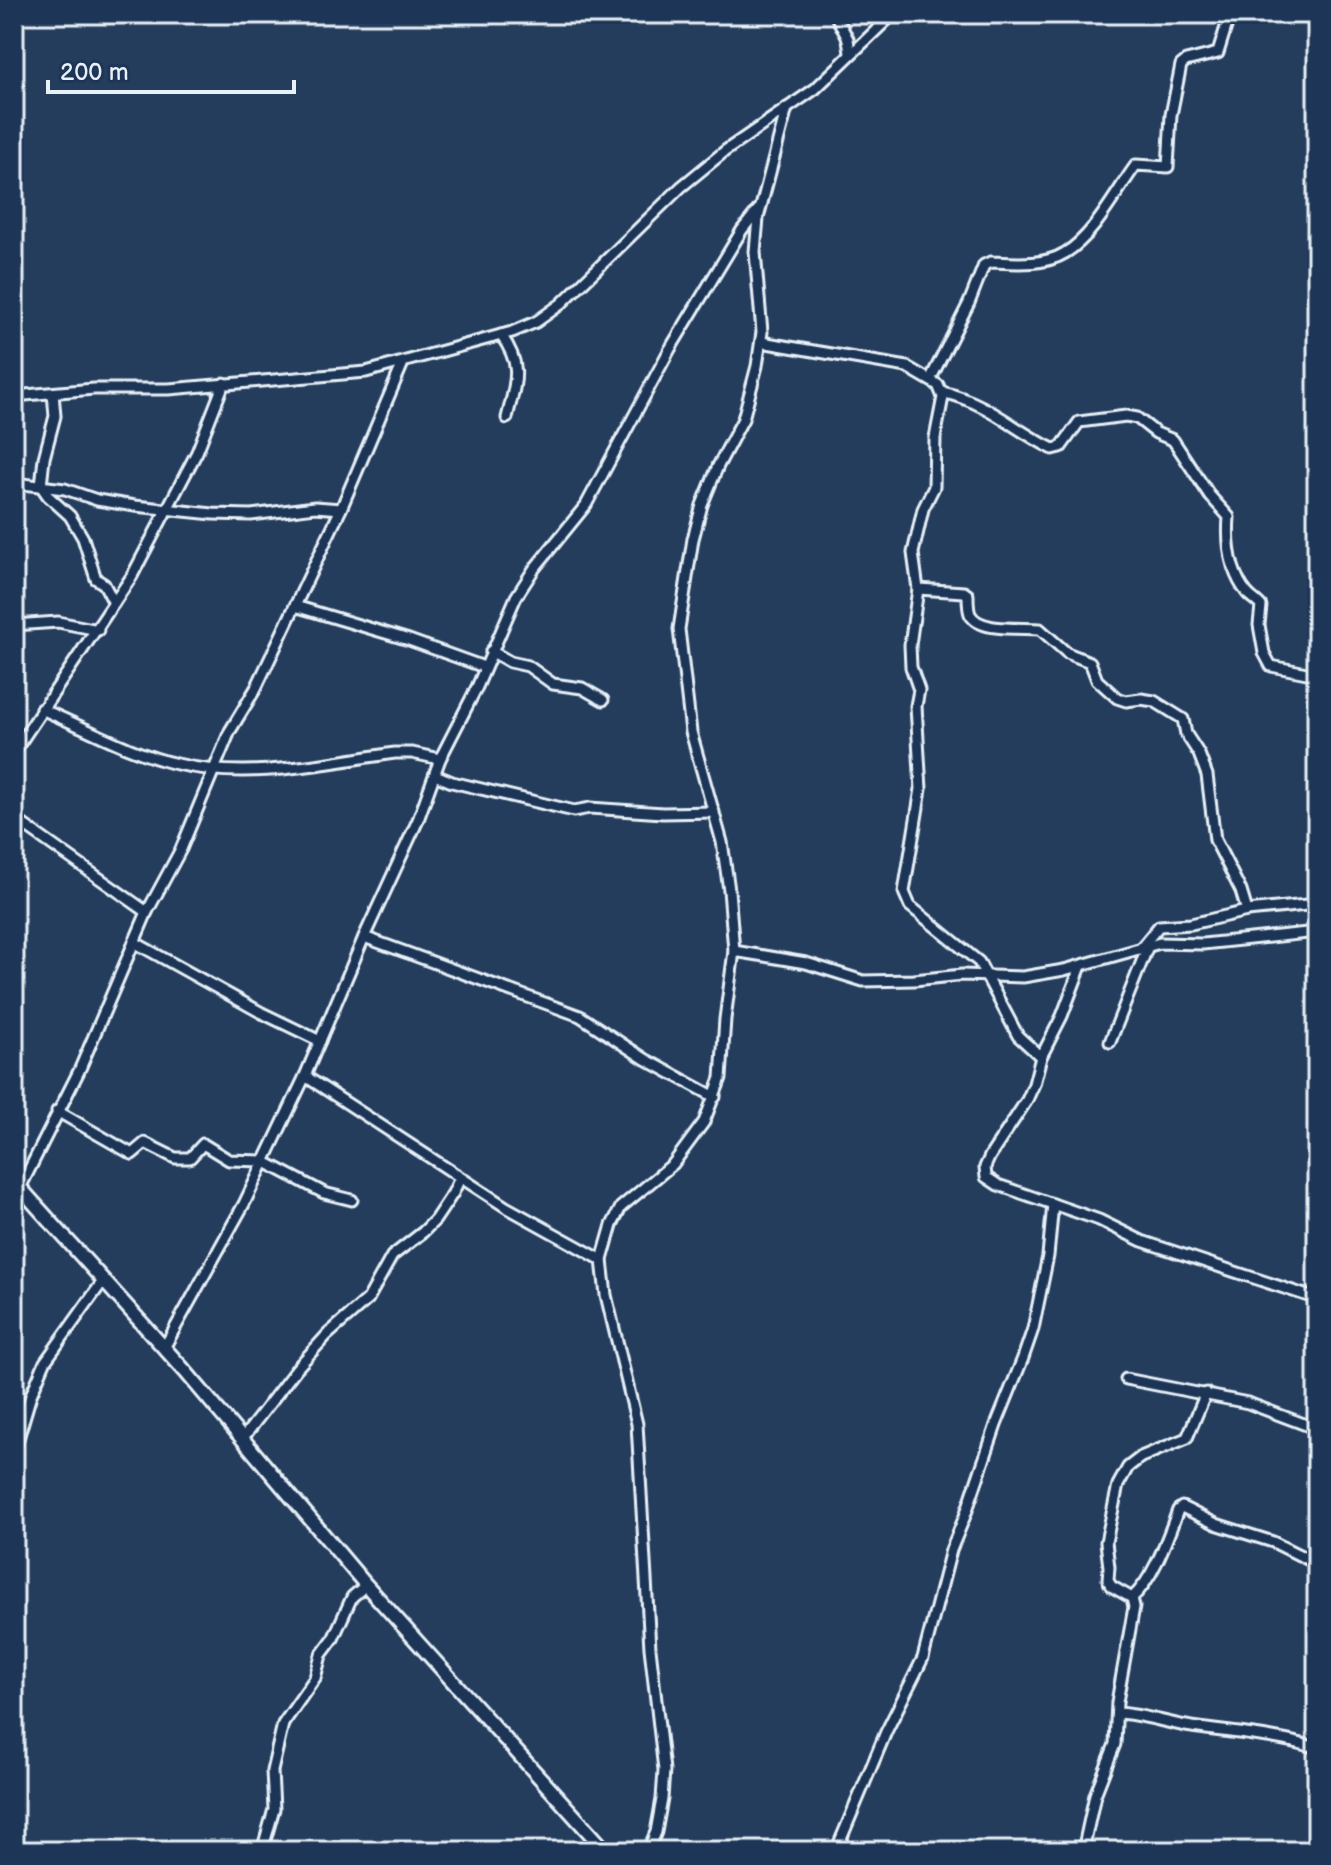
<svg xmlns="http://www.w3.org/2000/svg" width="1331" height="1865" viewBox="0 0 1331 1865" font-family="'Balsamiq Sans',sans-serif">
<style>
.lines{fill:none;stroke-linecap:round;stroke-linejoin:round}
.street-casing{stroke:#e8f1f8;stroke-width:15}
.secondary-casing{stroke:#e8f1f8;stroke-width:18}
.street{stroke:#1d3557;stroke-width:9}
.secondary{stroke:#1d3557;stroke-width:12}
</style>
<rect width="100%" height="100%" fill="#253d5d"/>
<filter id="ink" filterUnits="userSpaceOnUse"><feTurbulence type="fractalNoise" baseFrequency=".0125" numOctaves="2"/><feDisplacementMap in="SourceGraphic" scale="16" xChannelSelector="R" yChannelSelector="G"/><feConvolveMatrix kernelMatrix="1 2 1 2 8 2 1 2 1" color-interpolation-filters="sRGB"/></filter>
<g filter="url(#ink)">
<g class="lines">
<g class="street-casing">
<g id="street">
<polyline points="835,14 848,39 850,53"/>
<path d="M501,335C524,367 515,383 507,418"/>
<polyline points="761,342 907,367 938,385 943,397 935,438 934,487 923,509 913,553 918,589 910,645 911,667 919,690 916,706 921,789 904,892 910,906 979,962 1018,1036 1041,1057"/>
<path d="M930,380L969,303L984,265L991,262C1014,263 1044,266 1065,253C1094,236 1116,192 1136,165L1168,167L1171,115L1181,65L1186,61L1218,53L1230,14"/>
<path d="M942,392C990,403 1012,429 1053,449L1061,447L1079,422L1126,416L1137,418L1156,433L1173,440L1210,496L1229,517C1227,543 1229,571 1247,593C1251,598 1257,601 1261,606L1259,625L1264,653L1271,666L1317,675"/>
<polyline points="53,393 55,416 44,458 41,486 48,496 70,516 83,538 96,579 104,584 114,603"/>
<polyline points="14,396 94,389 169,389 366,372 512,332 536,322 561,304 681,187 725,151 815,89 893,14"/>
<polyline points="14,483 65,489 97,500 135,506 213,514 251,515 315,507 341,509"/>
<path d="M918,589L964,592L968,595C968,601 968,609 970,614C979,633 1023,627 1040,629L1067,653L1090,662L1097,680L1117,698L1126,701L1141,699L1154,701L1183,719L1186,734L1199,754L1207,775L1215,840L1241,891L1247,911"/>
<polyline points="295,606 409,640 484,667"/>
<polyline points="14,625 58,622 98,630"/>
<polyline points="491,651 510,662 528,666 553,684 582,688 603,700"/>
<path d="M41,709C84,727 132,754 177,764C250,781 323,763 395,753H412L440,759"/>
<polyline points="14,752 132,576 197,452 224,383"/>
<polyline points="435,775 452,782 574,811 590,808 663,813 714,812"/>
<polyline points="14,818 147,912"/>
<polyline points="364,937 580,1016 645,1059 715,1097"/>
<polyline points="134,942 262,1013 320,1041"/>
<polyline points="1140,949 1159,926 1191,924 1247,911 1317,904"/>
<polyline points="734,951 806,963 863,981 914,980 962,975 1023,977 1064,970 1160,943 1203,944 1317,932"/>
<polyline points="1081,966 1062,1016 1041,1057 1034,1084 1027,1100 990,1156 985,1167 986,1177 998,1185 1099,1220 1142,1241 1317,1299"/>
<polyline points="1110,1042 1148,946"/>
<polyline points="305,1076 506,1207 602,1260"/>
<polyline points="57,1111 132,1154 145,1143 175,1158 190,1158 203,1144 229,1160 263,1161 324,1193 352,1200"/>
<polyline points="20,1188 79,1071 147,912 181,849 230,731 256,688 341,509 403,363"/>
<polyline points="164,1348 244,1204 305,1076 364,937 418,820 440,759 477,687 516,597 534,569 586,505 670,349 742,230 758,210"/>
<polyline points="1126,1379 1248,1403 1317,1429"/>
<polyline points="243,1438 297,1368 327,1335 368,1299 392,1256 423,1232 435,1220 453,1193 460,1178"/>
<polyline points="14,1452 31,1395 45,1362 103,1281"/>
<path d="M1132,1598C1154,1578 1167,1539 1178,1510L1182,1507L1216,1524L1273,1542L1317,1564"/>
<path d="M1117,1713C1141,1714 1163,1722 1186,1726C1230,1733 1274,1735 1317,1748"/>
<polyline points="262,1851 274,1809 272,1771 283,1724 315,1678 321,1655 333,1639 352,1597 366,1585"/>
<polyline points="648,1851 656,1832 662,1799 664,1770 650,1648 637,1424 606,1295 602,1260 612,1225 621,1207 673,1164 704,1122 721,1078 725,1019 734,951 729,890 722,842 691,732 679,629 693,539 702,505 718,466 743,419 757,366 762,332 755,252 758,218 787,108"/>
<polyline points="836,1851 886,1732 923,1658 951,1550 965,1516 996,1425 1023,1358 1033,1329 1048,1256 1053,1204"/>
<polyline points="1083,1851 1095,1795 1115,1744 1117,1702 1134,1607 1132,1598 1111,1586 1108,1580 1109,1567 1106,1542 1118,1485 1128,1467 1141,1457 1187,1438 1206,1393"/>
</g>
</g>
<g class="secondary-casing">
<polyline id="secondary" points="14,1181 185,1371 366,1585 606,1851"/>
</g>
<use href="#street" class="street"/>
<use href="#secondary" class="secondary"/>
</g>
</g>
<rect width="1331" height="1865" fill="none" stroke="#1d3557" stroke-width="48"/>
<rect x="24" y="24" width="1283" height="1817" fill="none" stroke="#e8f1f8" stroke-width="3" filter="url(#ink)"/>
<path d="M48 80v12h246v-12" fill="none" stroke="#e8f1f8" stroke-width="4"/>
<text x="60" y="80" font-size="24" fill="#e8f1f8" stroke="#1d3557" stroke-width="6" paint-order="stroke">200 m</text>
</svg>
